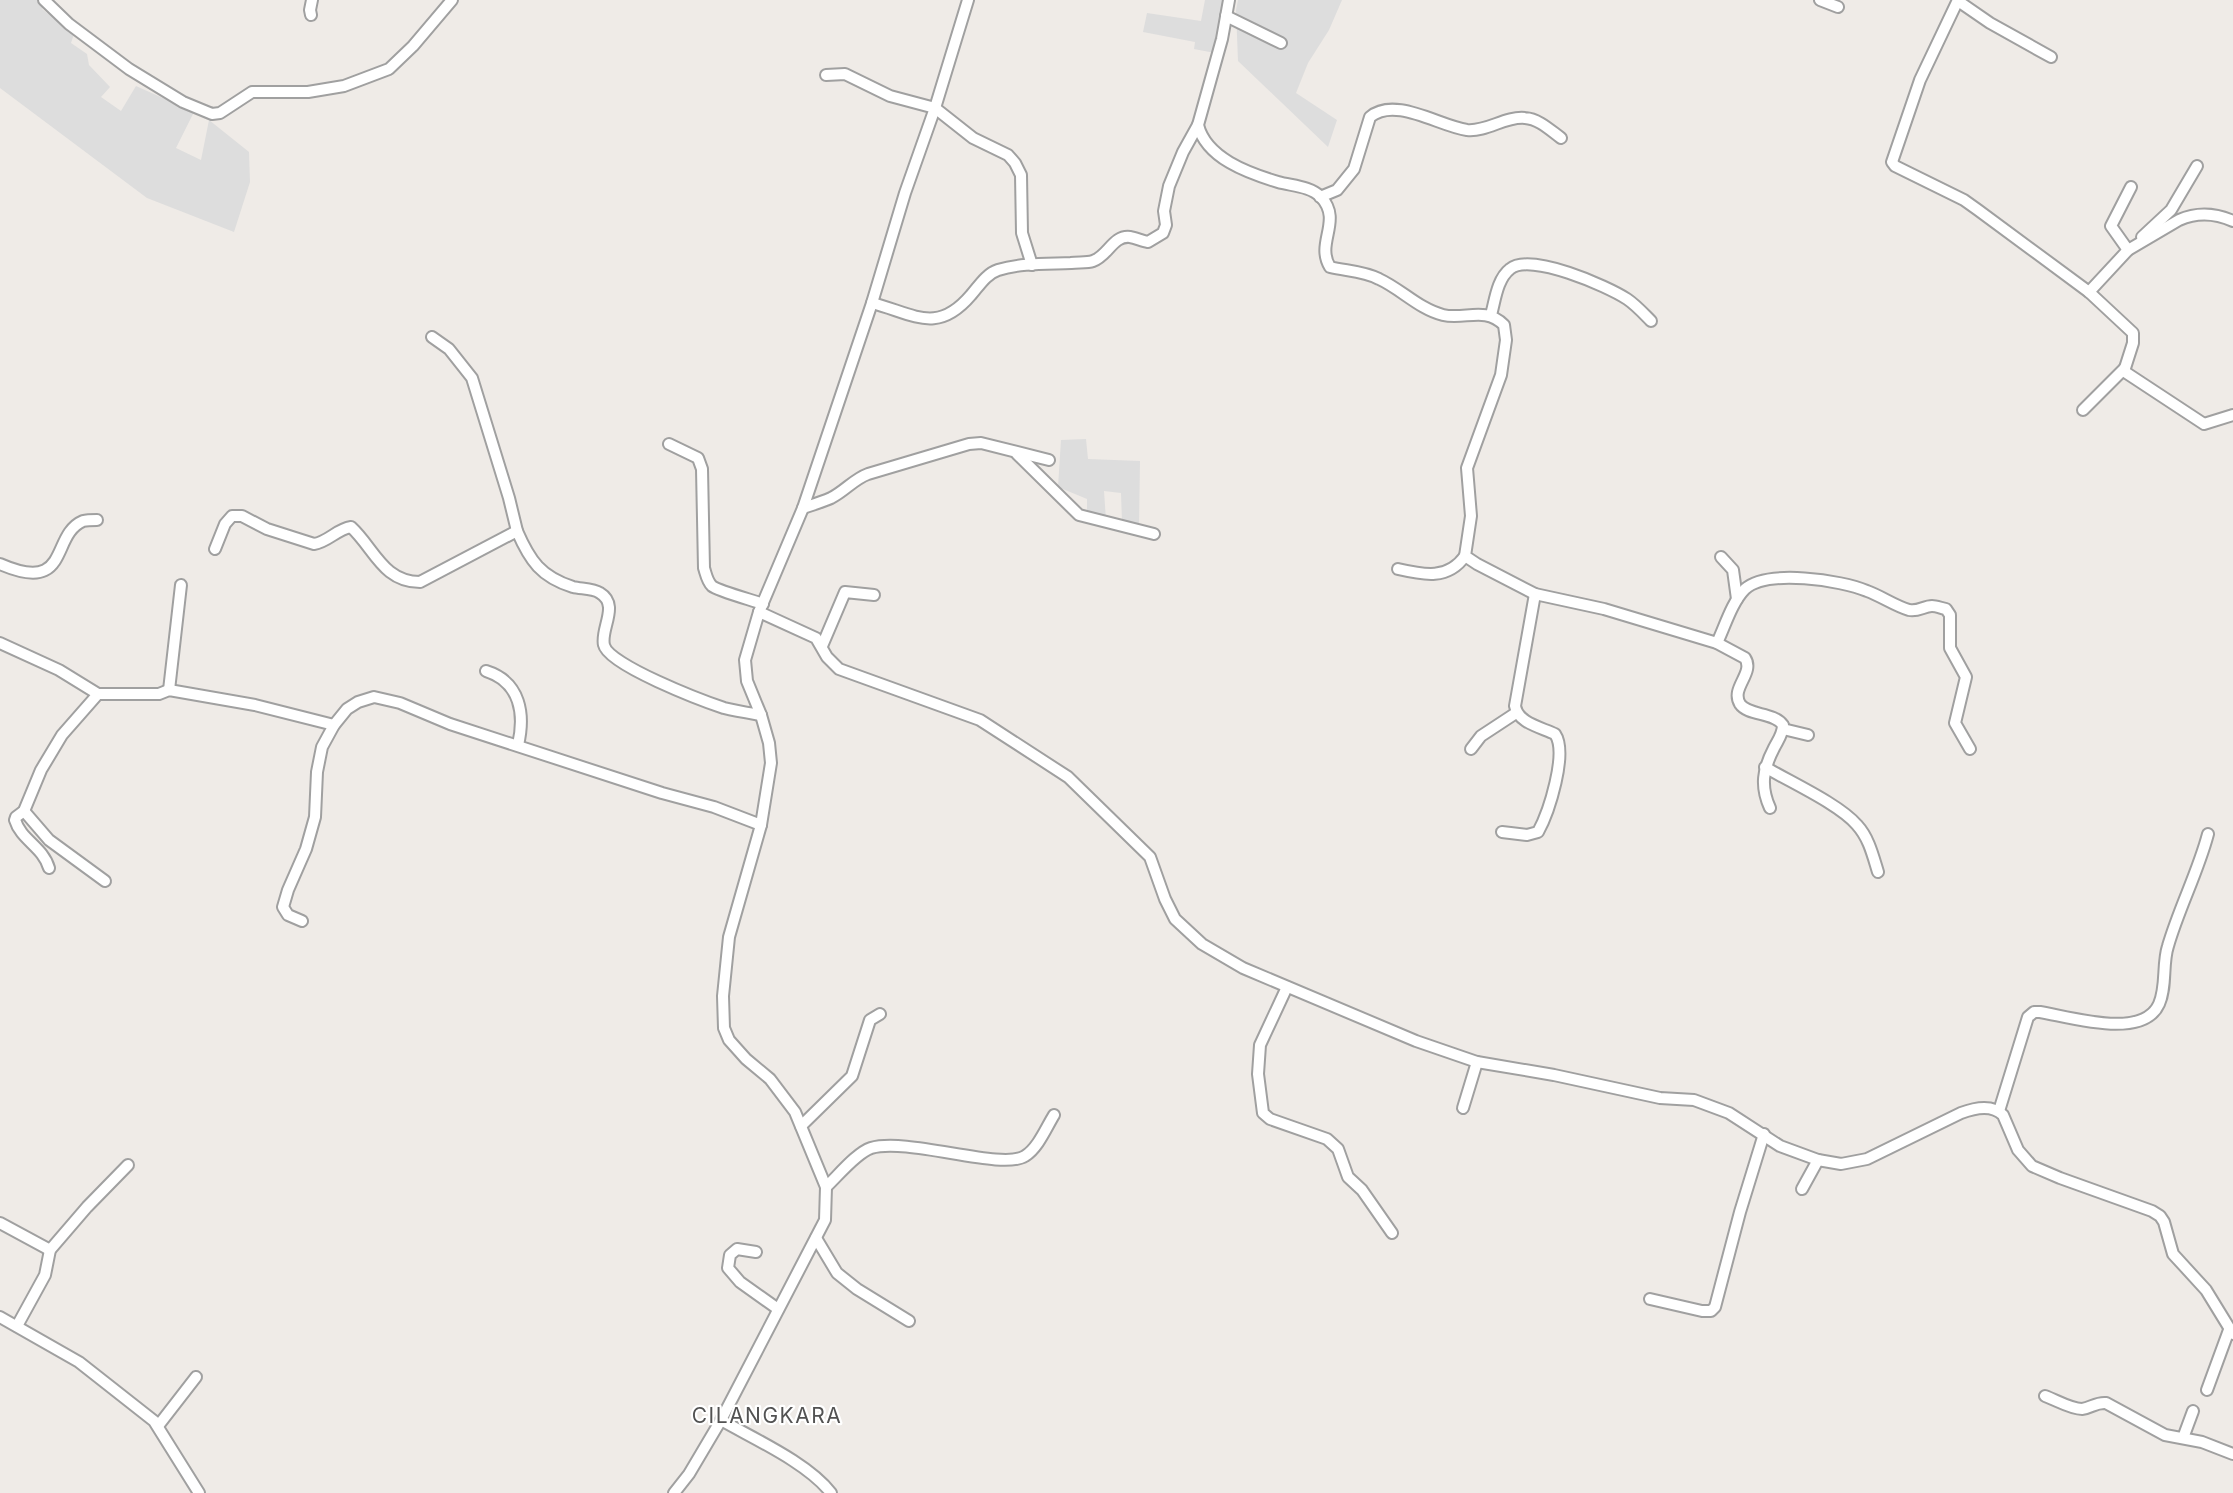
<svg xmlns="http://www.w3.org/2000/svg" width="2233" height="1493" viewBox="0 0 2233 1493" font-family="Inter,sans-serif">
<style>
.residential{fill:#ddd}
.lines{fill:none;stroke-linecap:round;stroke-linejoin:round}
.minor-casing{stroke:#a0a0a0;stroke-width:14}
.minor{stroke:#fff;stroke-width:10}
.labels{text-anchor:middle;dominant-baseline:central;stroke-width:4.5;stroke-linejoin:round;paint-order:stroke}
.quarter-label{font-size:21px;letter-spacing:1.5px;fill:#525252;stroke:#fff}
</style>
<rect width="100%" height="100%" fill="#efebe7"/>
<g class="residential">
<polygon points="0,0 37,0 44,6 42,9 74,34 71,43 87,54 89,65 110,87 101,97 121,111 136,86 194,112 176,148 201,160 209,120 249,152 250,182 234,232 147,198 0,88"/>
<polygon points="1205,0 1223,0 1215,53 1194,49 1195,42 1143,32 1147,13 1201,21"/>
<polygon points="1238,0 1342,0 1329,30 1308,63 1296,93 1337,120 1328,147 1238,61 1236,10"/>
<polygon points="1086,439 1088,459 1140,461 1139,526 1122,522 1121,493 1104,491 1106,520 1087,516 1087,499 1058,487 1061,440"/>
</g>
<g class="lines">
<g class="minor-casing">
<g id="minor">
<polyline points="44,0 69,24 129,69 183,102 212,114 220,113 252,92 308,92 344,86 389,69 413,46 452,0"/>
<path d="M1229,0L1222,39L1198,125C1206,158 1248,173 1278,182C1292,186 1310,186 1321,197C1343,221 1315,243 1330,267C1346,271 1364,271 1379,279C1401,289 1419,309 1443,315C1465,320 1485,306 1504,325L1506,340L1501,375L1467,468L1471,516L1465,556L1477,564L1535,594L1604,609L1717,643L1745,658C1755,673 1730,688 1740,704C1748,716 1774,712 1783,725C1783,734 1778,740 1774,748C1763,769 1760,786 1770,808"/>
<polyline points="1820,0 1838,7"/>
<polyline points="1958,0 1920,80 1892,162 1895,166 1964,200 1978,210 2089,292 2133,333 2133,343 2125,368 2125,372 2204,424 2233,415"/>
<polyline points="1958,1 1990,23 2051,57"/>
<polyline points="311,15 310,10 312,0"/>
<polyline points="1226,16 1281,43"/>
<polyline points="826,75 845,74 890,96 935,108 973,138 1008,155 1015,163 1021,175 1022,233 1032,265"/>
<path d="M1320,197L1337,190L1354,169L1370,117C1395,96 1439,126 1467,130C1487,132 1505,116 1525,118C1539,119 1550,130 1561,138"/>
<polyline points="2142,237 2171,210 2197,166"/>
<polyline points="2128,250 2111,226 2131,187"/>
<path d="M2089,292L2128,250L2179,220C2197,212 2215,213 2233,221"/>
<path d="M872,303C914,314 937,335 971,295C979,286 986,274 998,270C1020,263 1047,264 1071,263C1078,262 1087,263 1093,261C1108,256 1113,235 1130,237C1136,238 1142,241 1148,242L1163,233L1166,225L1164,211L1169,186L1183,152L1198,125"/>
<path d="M1491,315C1495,301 1497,279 1510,269C1530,252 1607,286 1627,299C1636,305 1644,314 1651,321"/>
<polyline points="432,337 449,349 472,378 509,498 517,531"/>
<polyline points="2083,410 2125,368"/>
<path d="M669,444L698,458L702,469L704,568C706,574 707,581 712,586C718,591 752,600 763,604"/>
<polyline points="1017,454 1079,515 1154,534"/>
<path d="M803,508C812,505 822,502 831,498C845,491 854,479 868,474L969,444L981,443L1049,460"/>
<path d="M215,549L225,524L232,516H242L267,529L314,544C328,542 337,529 351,527C374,548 383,582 420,582L517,531C530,561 541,577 573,587C581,589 593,588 600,593C620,605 600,629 604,645C608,665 703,701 724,708C736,711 749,713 761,715"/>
<polyline points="1721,557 1733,570 1737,599"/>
<path d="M0,564C71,595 50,535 83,521C87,520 93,520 97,520"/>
<path d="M1398,569C1424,575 1448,580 1465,556"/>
<path d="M759,612L816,638L827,657L839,669L980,720L1068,777L1150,857L1165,899L1175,919L1202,944L1243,968L1416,1041L1477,1062L1554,1075L1660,1098L1694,1100L1729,1113L1780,1146L1818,1160L1841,1164L1867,1159L1961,1113C1974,1108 1992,1104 2003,1115L2018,1150L2032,1166L2060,1178L2152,1211L2160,1216L2164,1222L2173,1254L2206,1290L2233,1334"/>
<polyline points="0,643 59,670 98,694 159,694 169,690 255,705 334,725"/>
<path d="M1717,643C1725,626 1732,602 1745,589C1767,569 1841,580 1867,591C1881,596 1895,606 1909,610C1918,612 1924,606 1932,606C1936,606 1941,608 1946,609L1950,615V648L1966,677L1955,723L1970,749"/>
<polyline points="822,646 845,592 874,595"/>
<path d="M486,671C521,682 525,715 518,745"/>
<polyline points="169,690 181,585"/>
<polyline points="1783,729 1808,735"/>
<polyline points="1471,749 1481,736 1516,713"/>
<path d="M1765,767C1790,782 1839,804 1857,825C1869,838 1873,856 1878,872"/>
<polyline points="24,811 49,840 105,881"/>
<path d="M1502,832L1527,835L1538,832C1549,812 1568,753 1555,734C1540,727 1518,723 1515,706L1535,594"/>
<path d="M49,868C43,847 21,840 15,820L16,817L24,811L41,770L62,735L98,694"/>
<polyline points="302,921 288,915 283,907 288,890 306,849 315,817 317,772 322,747 334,725 347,709 358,702 374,697 400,703 450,724 662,793 714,807 761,825"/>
<polyline points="1287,987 1260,1045 1258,1074 1263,1113 1270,1119 1327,1139 1338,1149 1348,1177 1362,1190 1392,1233"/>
<polyline points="1463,1108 1477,1062"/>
<path d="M1999,1111L2028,1017L2034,1012H2040C2070,1017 2143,1040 2159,1004C2167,986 2162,964 2168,946C2179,908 2198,872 2208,834"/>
<polyline points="801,1126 852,1076 870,1020 880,1014"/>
<path d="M826,1187C837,1177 856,1153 871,1148C908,1137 1002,1171 1025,1156C1038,1148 1046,1128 1054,1115"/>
<polyline points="1802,1189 1818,1160"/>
<polyline points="0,1223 50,1250"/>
<polyline points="816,1238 837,1273 857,1289 909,1321"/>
<polyline points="756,1252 737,1249 730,1255 728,1268 740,1282 778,1309"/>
<polyline points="1650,1299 1702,1311 1711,1311 1715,1307 1740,1212 1764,1134"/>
<polyline points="0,1317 79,1362 154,1421 199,1493"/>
<polyline points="17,1326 45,1275 50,1250 87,1207 128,1165"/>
<polyline points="2207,1390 2229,1330"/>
<path d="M2045,1396C2056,1400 2071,1409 2082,1409C2091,1408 2096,1402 2106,1403L2165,1435L2202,1442L2233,1454"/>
<path d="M721,1420C754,1439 808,1463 831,1493"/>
<polyline points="158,1426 196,1377"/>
<polyline points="2183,1438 2193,1411"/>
<polyline points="674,1493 689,1474 721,1420 825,1220 826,1187 795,1112 770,1079 746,1059 729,1040 724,1028 723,996 729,937 761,825 771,763 769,743 761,715 747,681 745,660 759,612 803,508 872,303 905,193 935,108 968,0"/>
</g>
</g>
<use href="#minor" class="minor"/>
</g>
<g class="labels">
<g class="quarter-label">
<text x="767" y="1415">CILANGKARA</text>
</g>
</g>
</svg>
